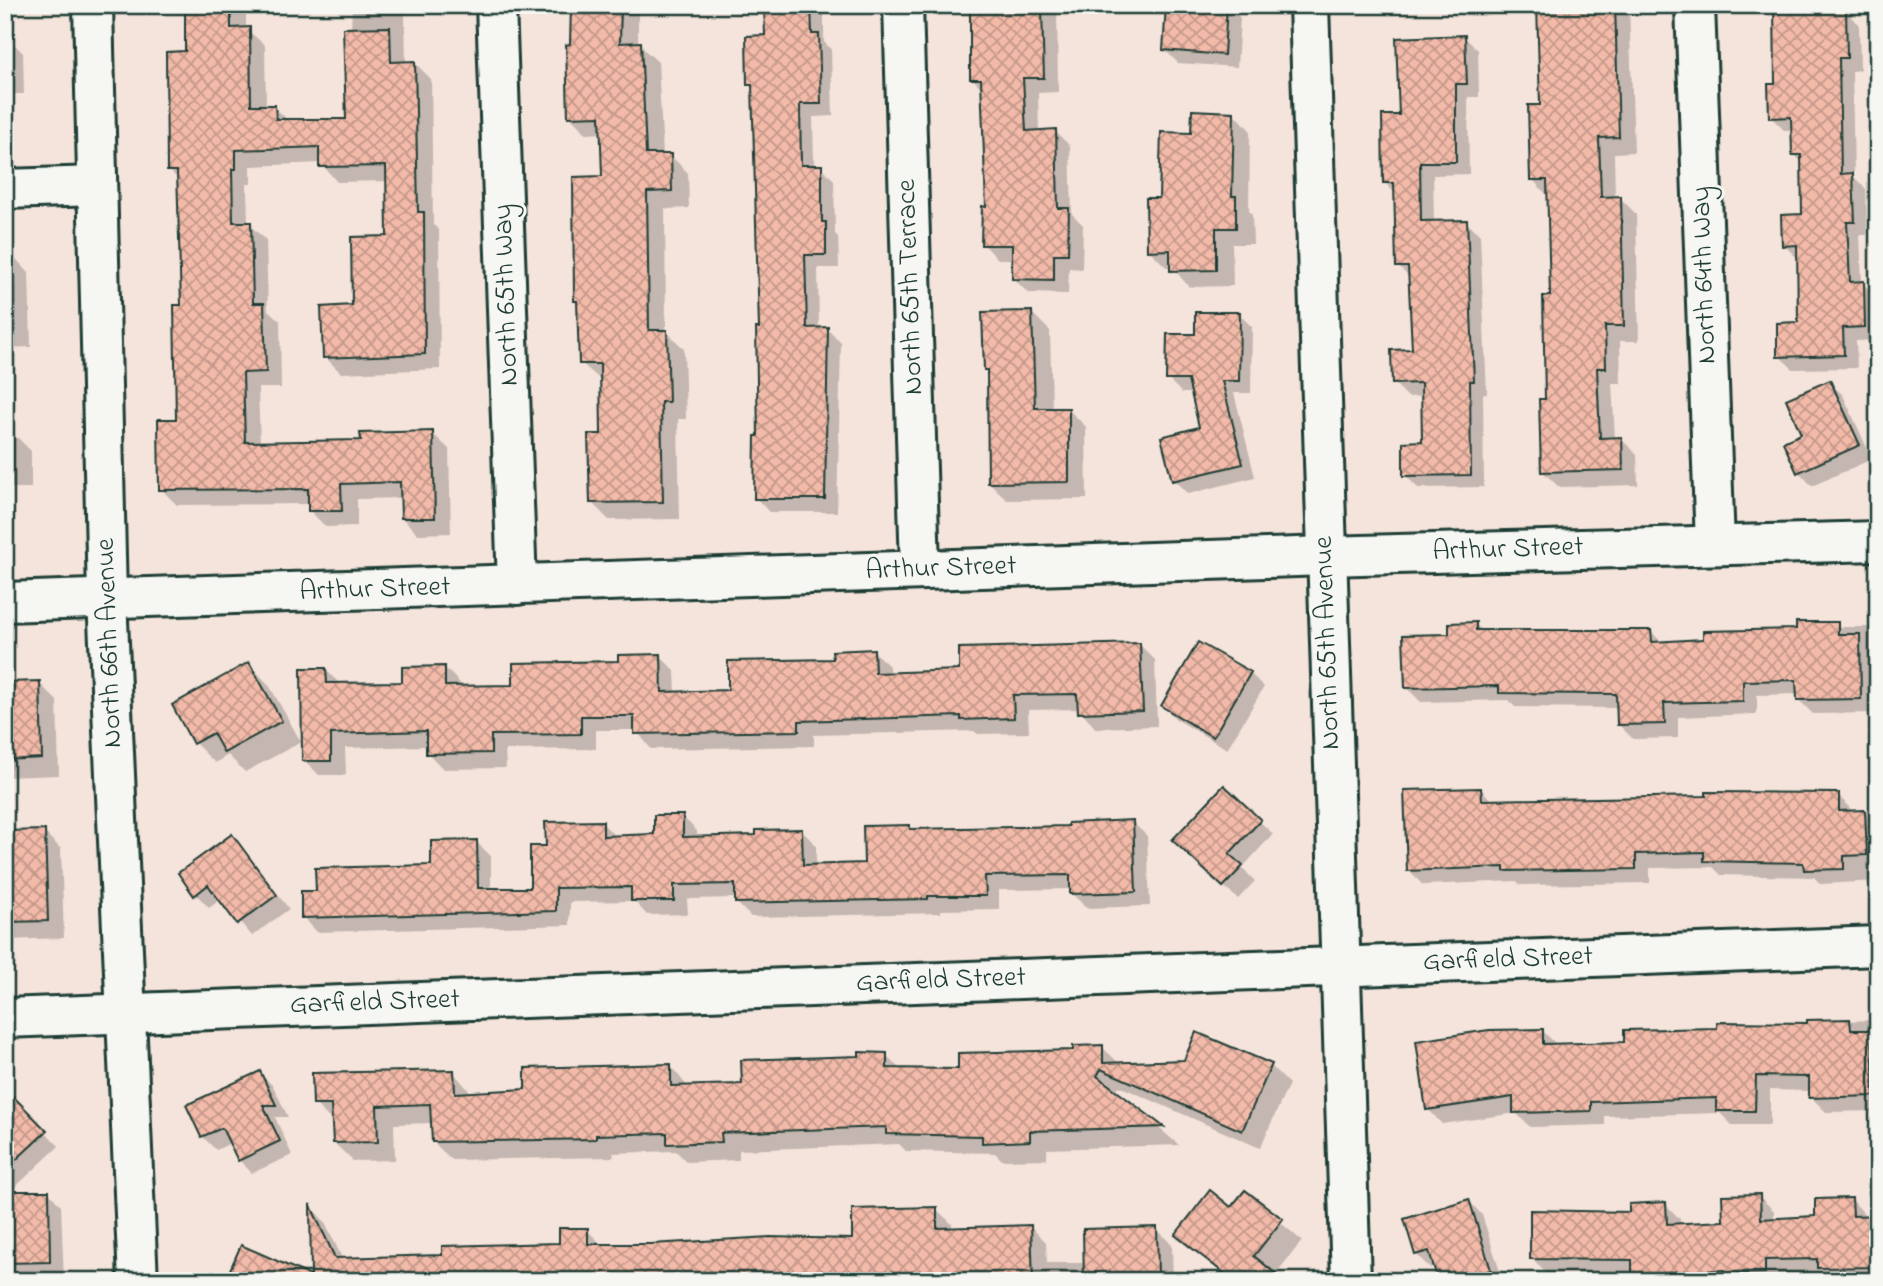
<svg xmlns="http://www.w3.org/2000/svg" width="1883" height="1286" viewBox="0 0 1883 1286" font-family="'Indie Flower',sans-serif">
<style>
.shadow{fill:#0003}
.building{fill:url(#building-cross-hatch);stroke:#1f3d34;stroke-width:2}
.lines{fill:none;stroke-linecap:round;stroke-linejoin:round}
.street-casing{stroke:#1f3d34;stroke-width:44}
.secondary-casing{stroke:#1f3d34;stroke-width:44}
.street{stroke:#f6f6f2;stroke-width:38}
.secondary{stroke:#f6f6f2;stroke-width:38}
.labels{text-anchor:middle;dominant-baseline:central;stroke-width:6;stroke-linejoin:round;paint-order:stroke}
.street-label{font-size:28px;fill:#1f3d34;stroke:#f6f6f2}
</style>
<defs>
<pattern id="building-cross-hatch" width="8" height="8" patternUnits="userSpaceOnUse" patternTransform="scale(1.75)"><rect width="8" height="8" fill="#f3baa9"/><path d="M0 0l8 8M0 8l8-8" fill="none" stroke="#c4988a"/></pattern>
</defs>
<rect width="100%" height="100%" fill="#f5e4dc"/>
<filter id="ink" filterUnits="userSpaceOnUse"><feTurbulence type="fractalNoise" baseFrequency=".0143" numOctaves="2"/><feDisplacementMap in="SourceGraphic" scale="14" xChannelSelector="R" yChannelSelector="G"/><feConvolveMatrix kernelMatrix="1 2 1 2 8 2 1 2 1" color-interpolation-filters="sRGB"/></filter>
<g filter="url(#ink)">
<g class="shadow">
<polygon points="186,5 246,5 246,29 265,45 266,107 274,107 289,121 348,120 352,5 429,5 430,13 405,14 406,63 415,63 431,79 433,224 439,230 440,369 341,373 325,357 389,238 388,181 337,182 321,163 251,166 251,184 247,184 248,224 266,240 268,310 280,321 281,388 258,388 260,443 362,442 432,433 449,449 451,533 418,534 402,518 402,498 357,499 357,526 326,527 309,510 309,504 177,505 161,489 178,420 182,307 179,180 169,170 187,53"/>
<polygon points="573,5 638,5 638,44 658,62 663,156 670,155 688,173 689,208 665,209 666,331 684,349 686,419 678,419 680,519 609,520 591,502 603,436 602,381 581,363 579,304 576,301 604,177 602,133 587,134 569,116"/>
<polygon points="766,5 824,5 824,42 831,49 833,116 813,117 814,167 821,167 834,180 835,234 838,237 839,268 818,268 819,329 827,329 841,343 837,512 769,512 756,498 761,330 754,90 749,84 766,37"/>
<polygon points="989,5 1057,5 1058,92 1038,93 1039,132 1055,131 1070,146 1072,214 1083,225 1082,269 1069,268 1068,294 1028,293 1013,278 1014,259 998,259 983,244 988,208 983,90 972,78"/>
<polygon points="1168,5 1235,5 1236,13 1240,18 1237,67 1178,63 1165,50"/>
<polygon points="1574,5 1629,5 1634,152 1614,153 1615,198 1620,198 1636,214 1639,341 1620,341 1621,383 1612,383 1615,439 1621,439 1637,454 1638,485 1559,487 1543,472 1552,298 1547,195 1532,179 1542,107 1575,32"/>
<polygon points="1776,5 1851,5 1851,17 1859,24 1860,70 1852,71 1854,177 1866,189 1867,235 1860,235 1862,283 1877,296 1878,340 1856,341 1857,368 1793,369 1779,356 1800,324 1798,259 1784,245 1804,216 1803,163 1793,154 1793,130 1784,130 1771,117 1777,85"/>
<polygon points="5,35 23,53 24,94 5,94"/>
<polygon points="1464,37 1478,50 1479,97 1468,97 1469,174 1433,175 1434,222 1466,222 1480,235 1487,394 1483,394 1484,487 1418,488 1405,475 1424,443 1423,396 1408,397 1394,383 1414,351 1411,279 1398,266 1396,194 1385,183 1401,117"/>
<polygon points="1233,113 1250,130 1249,211 1252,215 1253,244 1232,244 1233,286 1189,287 1172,267 1166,267 1149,250 1160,200 1193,135"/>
<polygon points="16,259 29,273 31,347 5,348 5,260"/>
<polygon points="1032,313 1050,331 1052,410 1068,409 1086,427 1087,499 1007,500 989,482 989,373 985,369"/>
<polygon points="1239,314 1252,327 1251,393 1234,393 1255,477 1188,494 1174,480 1202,429 1193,393 1182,393 1168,379 1197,336"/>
<polygon points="1829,382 1843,395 1872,459 1812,486 1799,472 1785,443 1803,434"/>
<polygon points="5,438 18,438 31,451 31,488 5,488"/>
<polygon points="1475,624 1484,632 1651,631 1662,643 1837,624 1840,627 1878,627 1878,701 1874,701 1874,713 1813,714 1798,699 1798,694 1757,695 1757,714 1678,717 1678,738 1633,739 1619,725 1618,708 1515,707 1508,700 1421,702 1406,687 1451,635"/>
<polygon points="1139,644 1155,660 1157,726 1095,728 1080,709 1028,710 1029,733 978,734 974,731 814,735 814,746 651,749 636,730 596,730 596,749 505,750 506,768 443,769 428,753 428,746 345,748 346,775 319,775 304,760 326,670 341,685 404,684 444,667 460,683 460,687 515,687 660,656 675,671 676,693 730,692 873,651 889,666 889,674 961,672"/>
<polygon points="249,664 269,685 301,742 245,772 228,755 215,763 195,743"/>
<polygon points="1250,673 1264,687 1227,749 1176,719 1163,706"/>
<polygon points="39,683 57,701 59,775 5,777 5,684"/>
<polygon points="1224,788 1273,834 1242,868 1255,881 1238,899 1188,854"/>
<polygon points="1481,789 1493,802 1838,794 1853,812 1878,811 1878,881 1820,884 1814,877 1721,875 1713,867 1650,868 1650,883 1520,885 1516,881 1423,885 1408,870"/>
<polygon points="682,816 697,831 697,838 757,836 801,830 816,845 816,866 865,865 909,827 913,831 1070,828 1132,822 1147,836 1150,906 1087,908 1072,894 1072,889 999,890 999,909 941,910 941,913 751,917 737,903 737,898 687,899 688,914 647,915 634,901 570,902 570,925 317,932 303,917 318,893 433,867 476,842 491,856 491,889 532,889 548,847 602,823 616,837 656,836"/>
<polygon points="44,832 61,849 64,938 5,940 5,833"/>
<polygon points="232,836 289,909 252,936 221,899 209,908 196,894"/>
<polygon points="1878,1020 1878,1111 1826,1112 1811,1097 1811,1091 1770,1090 1770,1125 1732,1125 1720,1113 1605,1116 1605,1125 1530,1127 1516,1113 1442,1124 1428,1109 1543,1031 1557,1045 1626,1044 1809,1025 1809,1022"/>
<polygon points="1102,1047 1120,1064 1271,1066 1289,1084 1260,1148 1119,1086 1116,1092 1179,1145 1047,1149 1047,1159 1002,1160 995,1153 906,1151 899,1144 739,1150 739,1160 687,1162 676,1151 613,1153 614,1157 452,1160 433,1142 433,1123 394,1124 395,1160 353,1161 334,1143 333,1122 315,1104 453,1072 472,1094 527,1091 670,1065 688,1087 744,1085 886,1055 901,1070 960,1071"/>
<polygon points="260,1073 273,1086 288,1117 275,1117 292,1155 252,1173 239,1160 231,1143 216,1150 202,1136"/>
<polygon points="5,1090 59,1146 9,1193 48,1192 61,1206 64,1281 5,1281"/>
<polygon points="1245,1192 1302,1241 1274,1276 1279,1281 1231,1281 1177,1234 1231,1209"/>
<polygon points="1759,1196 1774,1211 1774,1220 1817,1218 1852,1200 1867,1217 1878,1217 1878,1281 1832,1281 1825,1274 1779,1275 1779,1281 1641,1281 1635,1274 1546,1273 1531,1258 1631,1214 1665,1204 1680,1219 1680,1225 1725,1223"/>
<polygon points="1469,1201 1482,1215 1503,1281 1440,1281 1435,1266 1430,1268 1416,1254"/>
<polygon points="312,1208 325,1222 342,1258 444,1256 560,1245 587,1230 603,1246 854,1241 936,1209 952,1224 952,1230 1031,1227 1046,1242 1047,1263 1085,1263 1157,1229 1172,1245 1173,1281 313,1281"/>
<polygon points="204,1272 225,1281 200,1281"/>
</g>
<g class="building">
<polygon points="571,5 621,5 620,43 641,42 646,154 671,154 672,191 647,192 649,330 667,330 669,402 661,402 663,502 590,503 588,434 601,434 600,364 579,364 577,301 574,301 573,177 602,176 600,116 568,117 566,45 570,44"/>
<polygon points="764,5 811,5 812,34 819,34 821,104 800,104 801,165 822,165 822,222 826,222 826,255 805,255 807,328 828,327 825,499 754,499 755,436 758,436 756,328 759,328 752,85 747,85 746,36 765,35"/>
<polygon points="1166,5 1227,5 1224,55 1163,50"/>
<polygon points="1615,5 1619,137 1599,138 1601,197 1621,196 1624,326 1605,326 1606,368 1597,368 1600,438 1622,437 1623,470 1541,472 1539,399 1545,399 1543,296 1550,296 1547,180 1530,180 1528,105 1540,105 1537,6"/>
<polygon points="1774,5 1809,5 1809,10 1846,9 1847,58 1839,58 1841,174 1853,173 1855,222 1847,222 1850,282 1864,281 1865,327 1843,328 1844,355 1777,357 1777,323 1798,322 1797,245 1782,246 1781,215 1802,214 1801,155 1792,155 1791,117 1769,118 1768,84 1775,84"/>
<polygon points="231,9 231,28 250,27 251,105 275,105 276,119 346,119 343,28 390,27 391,62 415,61 418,212 424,212 425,354 323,358 321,307 352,305 351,237 387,236 386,166 319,167 319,147 236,150 236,169 232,169 233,222 251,222 253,303 264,303 266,372 243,373 245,442 361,440 360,433 433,431 435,518 401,518 400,482 341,484 342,511 308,511 308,489 159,490 158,419 176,419 174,305 181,305 177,171 167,171 166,52 185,51 185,10"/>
<polygon points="1042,10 1044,78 1023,78 1026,131 1056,129 1058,208 1069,208 1068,254 1054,254 1054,280 1012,279 1012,245 981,245 982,206 986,207 981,79 970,79 970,11"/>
<polygon points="1465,35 1467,84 1456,84 1456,162 1420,162 1421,221 1467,220 1474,381 1470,381 1471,475 1403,476 1403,442 1422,441 1421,383 1392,384 1391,350 1412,349 1408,267 1396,267 1394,183 1383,183 1382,115 1399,115 1396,38"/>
<polygon points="1192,110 1234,112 1232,196 1236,196 1236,228 1216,228 1216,270 1170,271 1170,250 1147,251 1146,198 1159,198 1161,132 1191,133"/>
<polygon points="1032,311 1035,408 1069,408 1069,482 988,483 987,370 984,370 982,312"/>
<polygon points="1195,312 1240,312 1239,381 1222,381 1243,464 1172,481 1161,437 1199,427 1188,380 1166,380 1167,334 1195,334"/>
<polygon points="1830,380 1860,445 1797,473 1783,442 1801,434 1786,399"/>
<polygon points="1476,622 1476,630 1651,630 1652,642 1703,639 1703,631 1796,629 1796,622 1838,622 1838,634 1860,634 1861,699 1797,700 1796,680 1743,681 1743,701 1664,703 1665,724 1617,725 1616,694 1499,693 1499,686 1405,688 1403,635 1449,634 1449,623"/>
<polygon points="1198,642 1251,672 1213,737 1161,706"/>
<polygon points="1140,643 1143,711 1078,713 1077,694 1013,695 1014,718 961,720 961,716 799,721 799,731 634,734 634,716 581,716 581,734 491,735 491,753 426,754 426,731 331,734 331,761 302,761 301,668 326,668 327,683 402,682 402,667 445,666 445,686 513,685 513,663 618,661 618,655 661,654 662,692 728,690 728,661 833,659 832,651 874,649 875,673 959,670 959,648"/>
<polygon points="249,662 282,721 224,753 213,733 193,744 172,705"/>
<polygon points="40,681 42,758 5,760 5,682"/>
<polygon points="1224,785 1261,820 1229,854 1243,866 1223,887 1172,840"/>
<polygon points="1481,788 1482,800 1706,796 1706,792 1839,793 1839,811 1865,810 1867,855 1844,856 1844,869 1804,870 1803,863 1704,861 1704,852 1636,854 1636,869 1504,871 1504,867 1407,871 1404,790"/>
<polygon points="654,815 683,815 683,837 756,835 756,830 802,829 803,865 864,863 863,826 910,825 910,829 1068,826 1068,823 1133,820 1136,892 1070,894 1070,875 985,876 986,896 928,896 928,899 735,903 735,884 674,885 674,901 631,901 631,887 556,888 556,911 301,918 301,891 316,891 315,868 431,865 431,841 477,840 478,888 530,888 530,846 546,846 545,822 603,821 603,836 654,834"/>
<polygon points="45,830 48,921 5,922 5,831"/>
<polygon points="232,834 277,895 237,924 208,885 194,896 178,873"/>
<polygon points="1850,1019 1851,1030 1872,1030 1874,1096 1809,1098 1809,1077 1756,1076 1755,1111 1716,1111 1716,1098 1591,1102 1591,1111 1513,1113 1513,1097 1426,1110 1416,1041 1489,1030 1543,1029 1543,1044 1624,1042 1624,1030 1717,1028 1717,1022 1807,1023 1807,1020"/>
<polygon points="1196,1032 1272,1064 1242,1131 1101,1069 1097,1076 1164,1127 1030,1131 1030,1141 982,1143 982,1136 886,1134 886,1127 721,1133 722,1142 667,1144 667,1133 596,1135 596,1139 432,1142 430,1104 377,1106 378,1142 333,1143 331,1105 313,1105 312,1073 454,1070 455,1093 525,1089 525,1068 671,1064 671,1086 742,1084 741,1060 859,1056 859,1052 887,1053 887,1068 958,1069 958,1053 1073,1050 1073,1046 1103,1045 1103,1063 1184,1060"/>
<polygon points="260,1071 276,1105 263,1105 280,1141 238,1161 222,1128 201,1137 186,1105"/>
<polygon points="5,1088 47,1131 5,1170"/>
<polygon points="1210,1190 1231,1207 1245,1190 1283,1219 1254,1256 1285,1281 1234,1281 1175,1235"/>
<polygon points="5,1191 49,1191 50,1262 5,1263"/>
<polygon points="1760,1194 1761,1219 1815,1216 1815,1199 1852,1198 1853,1216 1878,1215 1878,1267 1817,1268 1817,1259 1765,1260 1765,1273 1725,1274 1724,1270 1632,1274 1632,1260 1530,1259 1530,1210 1629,1212 1629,1204 1666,1202 1667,1224 1723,1221 1722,1195"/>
<polygon points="1469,1199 1491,1270 1459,1281 1438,1281 1429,1251 1415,1255 1404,1219"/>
<polygon points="310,1204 335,1258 442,1255 442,1246 559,1243 559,1228 588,1228 588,1244 651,1244 770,1237 852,1239 852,1209 937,1207 937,1228 1031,1225 1033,1281 225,1281 241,1245 311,1276"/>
<polygon points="1157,1227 1158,1275 1084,1281 1083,1229"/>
</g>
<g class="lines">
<g class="street-casing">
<g id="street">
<polyline points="496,5 517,585"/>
<polyline points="903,5 920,569"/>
<polyline points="1309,5 1351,1281"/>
<polyline points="1695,5 1715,545"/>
<polyline points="5,189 97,186"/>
<polyline points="5,602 1325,556 1878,541"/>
<polyline points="5,1018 1878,946"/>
</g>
</g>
<g class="secondary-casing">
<polyline id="secondary" points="93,5 107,598 138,1281"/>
</g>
<use href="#street" class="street"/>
<use href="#secondary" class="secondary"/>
</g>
</g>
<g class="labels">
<g class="street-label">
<text transform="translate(1705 275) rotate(-92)">North 64th Way</text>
<text transform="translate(911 287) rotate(-92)">North 65th Terrace</text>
<text transform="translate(507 295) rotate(-92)">North 65th Way</text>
<text transform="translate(1508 550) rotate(-2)">Arthur Street</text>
<text transform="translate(941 569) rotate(-2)">Arthur Street</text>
<text transform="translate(375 590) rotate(-2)">Arthur Street</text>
<text transform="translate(110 643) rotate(-92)">North 66th Avenue</text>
<text transform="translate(1328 643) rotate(-92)">North 65th Avenue</text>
<text transform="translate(1508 960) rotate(-2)">Garfield Street</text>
<text transform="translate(941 981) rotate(-2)">Garfield Street</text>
<text transform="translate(375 1003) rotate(-2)">Garfield Street</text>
</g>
</g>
<rect width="1883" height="1286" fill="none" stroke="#f6f6f2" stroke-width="28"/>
<rect x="14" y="14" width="1855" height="1258" fill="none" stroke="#1f3d34" stroke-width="2.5" filter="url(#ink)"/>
</svg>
